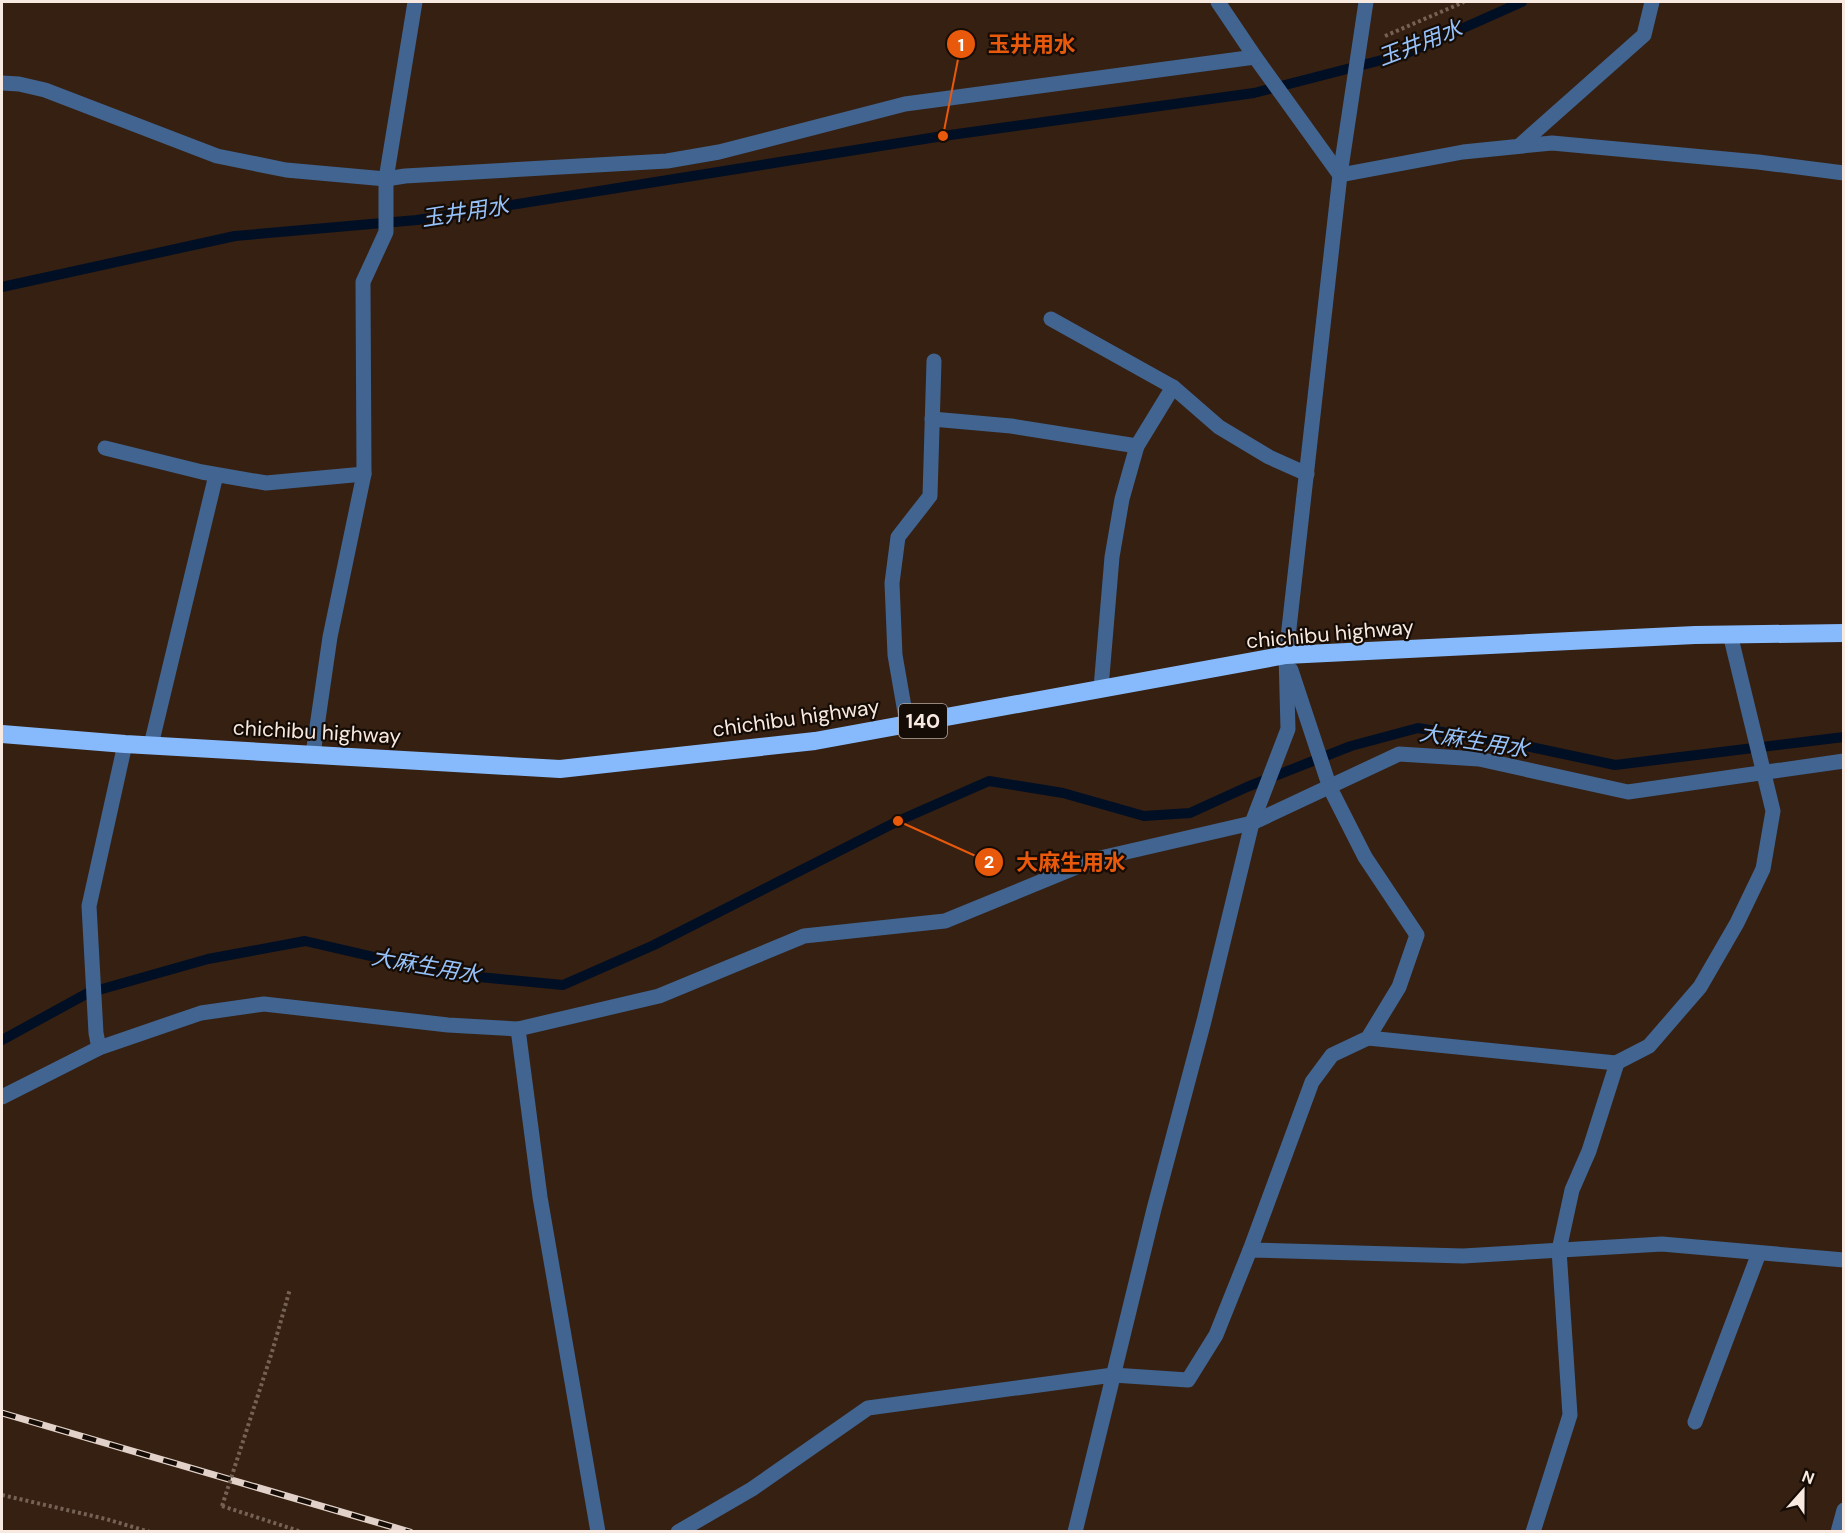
<svg xmlns="http://www.w3.org/2000/svg" width="1845" height="1533" viewBox="0 0 1845 1533" font-family="'DM Sans','Noto Sans JP',sans-serif">
<style>
.lines{fill:none;stroke-linecap:round;stroke-linejoin:round}
.stream{stroke:#010f25;stroke-width:10}
.path{stroke:#756255;stroke-width:4;stroke-dasharray:3 3;stroke-linecap:butt}
.minor{stroke:#416491;stroke-width:15}
.highway{stroke:#86bafd;stroke-width:18}
.rail-casing{stroke:#e1d1c8;stroke-width:7}
.rail{stroke:#160c06;stroke-width:4.5;stroke-dasharray:14;stroke-linecap:butt}
.path-bridge{stroke:#756255;stroke-width:4;stroke-dasharray:3 3;stroke-linecap:butt}
.labels{text-anchor:middle;dominant-baseline:central;stroke-width:4.5;stroke-linejoin:round;paint-order:stroke}
.shield{fill:#160c06;stroke:#b5a79f;stroke-width:1.5}
.shield-label{font-size:20px;font-weight:bold;fill:#f9eae1}
.street-label{font-size:21px;fill:#f9eae1;stroke:#160c06}
.water-label{font-size:22px;font-style:italic;fill:#97c3fc;stroke:#160c06}
.leader{fill:none;stroke:#e8590c;stroke-width:2}
.callout-dot{fill:#e8590c;stroke:#160c06;stroke-width:2}
.mark-label{font-size:18px;text-anchor:middle;font-weight:bold;fill:#fff}
.callout-label{font-size:22px;text-anchor:middle;font-weight:bold;fill:#e8590c;stroke:#160c06;stroke-width:4.5;stroke-linejoin:round;paint-order:stroke}
</style>
<rect width="100%" height="100%" fill="#352012"/>
<g class="lines">
<g class="stream">
<polyline points="2,287 235,236 417,220 943,136 1254,93 1405,54 1522,2"/>
<polyline points="2,1040 88,993 208,959 305,941 448,974 563,985 654,945 898,821 989,781 1063,793 1144,816 1190,813 1247,787 1351,746 1418,728 1526,746 1615,765 1844,737"/>
</g>
<g class="path">
<polyline points="1385,36 1464,2"/>
<polyline points="272,1352 290,1289"/>
<polyline points="2,1495 106,1519 150,1532"/>
<polyline points="222,1506 302,1532"/>
</g>
<g class="minor">
<polyline points="1218,2 1255,57 1340,175 1463,152 1552,143 1758,162 1844,173"/>
<polyline points="2,83 19,84 45,90 217,156 286,170 386,179 405,176 667,161 719,152 905,104 1255,57"/>
<polyline points="1519,146 1644,35 1652,2"/>
<polyline points="1051,319 1173,387 1219,427 1269,457 1307,474"/>
<polyline points="932,419 1011,426 1137,446"/>
<polyline points="105,448 202,472 266,483 364,474"/>
<polyline points="1101,688 1112,557 1122,499 1137,446 1173,387"/>
<polyline points="907,724 895,655 892,583 898,537 930,496 934,361"/>
<polyline points="151,745 216,475"/>
<polyline points="313,754 330,637 364,474 363,282 386,232 386,179 415,2"/>
<polyline points="1368,1038 1616,1063 1649,1046 1700,987 1737,923 1763,869 1773,811 1730,634"/>
<polyline points="99,1048 96,1033 89,906 125,744"/>
<polyline points="2,1097 99,1048 201,1013 264,1004 448,1025 518,1029"/>
<polyline points="1250,1250 1312,1082 1332,1055 1368,1038 1399,987 1417,935 1365,857 1330,788 1291,670"/>
<polyline points="1695,1422 1759,1253"/>
<polyline points="598,1532 540,1197 518,1029 659,996 804,936 945,921 1096,859 1252,823 1399,754 1479,759 1628,792 1844,761"/>
<polyline points="678,1532 752,1489 868,1408 1113,1375 1188,1380 1216,1335 1250,1250 1463,1256 1662,1244 1844,1260"/>
<polyline points="1075,1532 1154,1209 1204,1021 1252,823 1288,729 1286,655 1340,175 1366,2"/>
<polyline points="1533,1532 1570,1415 1559,1250 1572,1190 1589,1151 1617,1063"/>
<polyline points="1838,1532 1844,1510"/>
</g>
<polyline class="highway" points="2,734 125,744 560,769 815,741 1286,655 1695,635 1844,633"/>
<g class="rail-casing">
<polyline id="rail" points="2,1413 410,1532"/>
</g>
<use href="#rail" class="rail"/>
<polyline class="path-bridge" points="222,1506 272,1352"/>
</g>
<g class="labels">
<rect class="shield" x="899" y="704" width="48" height="34" rx="4.5"/>
<g class="shield-label">
<text x="923" y="721">140</text>
</g>
<g class="street-label">
<text transform="translate(1330 634) rotate(-5)">chichibu highway</text>
<text transform="translate(796 718) rotate(-8)">chichibu highway</text>
<text transform="translate(317 732) rotate(3)">chichibu highway</text>
</g>
<g class="water-label">
<text transform="translate(1420 43) rotate(-21)">玉井用水</text>
<text transform="translate(465 212) rotate(-9)">玉井用水</text>
<text transform="translate(1474 741) rotate(9)">大麻生用水</text>
<text transform="translate(426 966) rotate(10)">大麻生用水</text>
</g>
</g>
<path class="leader" d="M943 136L961 44M898 821L989 862"/>
<g class="callout-dot">
<circle cx="943" cy="136" r="6"/>
<circle cx="898" cy="821" r="6"/>
<circle cx="961" cy="44" r="15"/>
<circle cx="989" cy="862" r="15"/>
</g>
<g class="mark-label">
<text x="961" y="51">1</text>
<text x="989" y="868">2</text>
</g>
<g class="callout-label">
<text x="1032" y="52">玉井用水</text>
<text x="1071" y="870">大麻生用水</text>
</g>
<rect width="1845" height="1533" fill="none" stroke="#f9eae1" stroke-width="6"/>
<g transform="translate(1803 1491) rotate(21)" stroke="#160c06" stroke-width="4.5" paint-order="stroke">
<path d="M0-4.5L10 22L0 15L-10 22Z" fill="#f9eae1"/>
<text y="-9" font-size="16" font-weight="bold" text-anchor="middle" fill="#f9eae1">N</text>
</g>
</svg>
